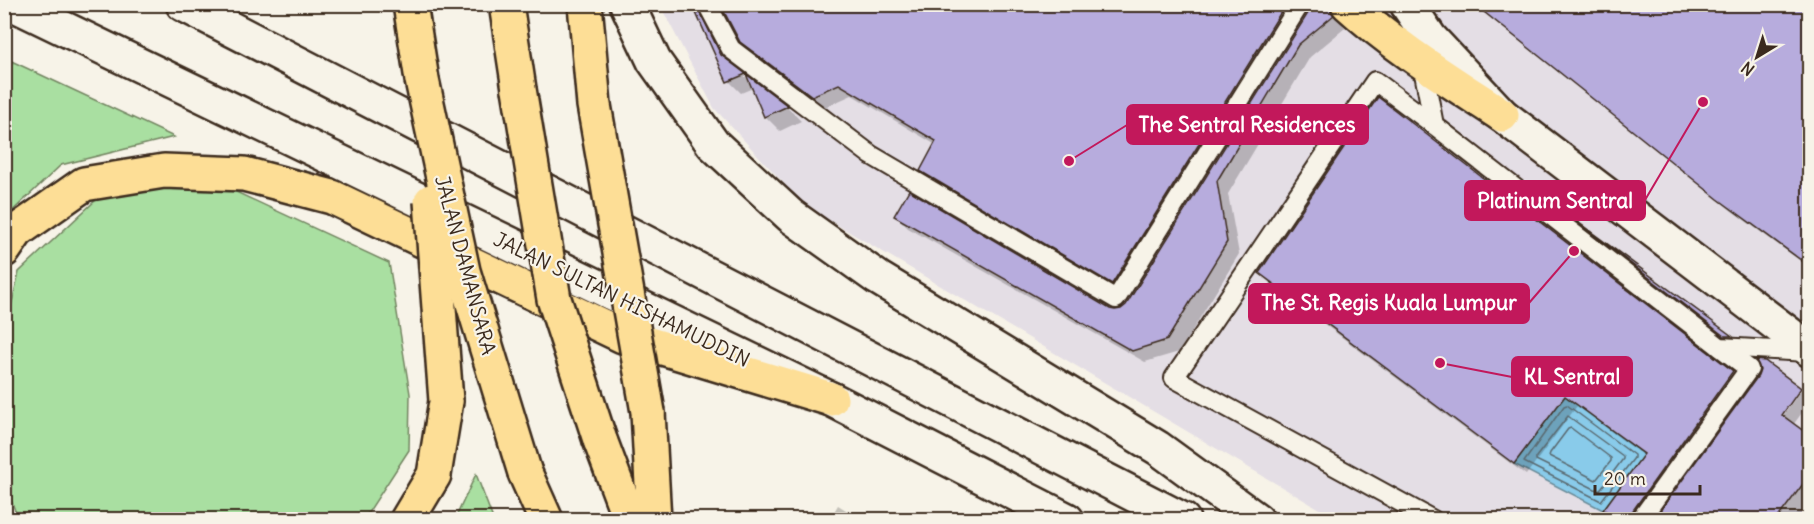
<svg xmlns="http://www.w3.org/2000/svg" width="1814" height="524" viewBox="0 0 1814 524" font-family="Delius,sans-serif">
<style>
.built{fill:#e4dee5}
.green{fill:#a9dfa1;stroke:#728460;stroke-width:1.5}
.water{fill:#89cbea;stroke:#6a8b98;stroke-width:1.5}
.shadow{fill:#0003}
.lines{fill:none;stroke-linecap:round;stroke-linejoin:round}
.shore{stroke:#5a6a70;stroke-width:1.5}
.building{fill:#b7acdd;stroke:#3b2a1e;stroke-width:1.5}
.lane-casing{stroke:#3b2a1e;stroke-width:22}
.secondary-casing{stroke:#3b2a1e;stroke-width:38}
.primary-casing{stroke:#3b2a1e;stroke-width:38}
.lane{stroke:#f7f3e8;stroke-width:18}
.secondary{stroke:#f7f3e8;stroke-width:33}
.primary{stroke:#fdde96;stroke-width:33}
.primary-bridge-casing{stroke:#3b2a1e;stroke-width:38;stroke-linecap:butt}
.primary-bridge{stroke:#fdde96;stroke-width:33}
.labels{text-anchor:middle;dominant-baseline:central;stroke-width:4.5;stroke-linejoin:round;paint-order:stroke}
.street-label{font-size:20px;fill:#3b2a1e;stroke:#f7f3e8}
.leader{fill:none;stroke:#c2185b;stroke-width:2}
.callout-dot{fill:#c2185b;stroke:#f7f3e8;stroke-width:2}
.callout{fill:#c2185b;stroke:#c2185b;stroke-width:2}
.callout-label{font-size:21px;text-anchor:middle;font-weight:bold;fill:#fff}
</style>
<rect width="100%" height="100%" fill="#f7f3e8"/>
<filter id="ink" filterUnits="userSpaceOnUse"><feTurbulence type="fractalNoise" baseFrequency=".0167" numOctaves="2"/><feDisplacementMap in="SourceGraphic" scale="12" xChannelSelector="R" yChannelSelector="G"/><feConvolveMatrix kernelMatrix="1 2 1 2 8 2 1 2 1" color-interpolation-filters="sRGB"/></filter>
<g filter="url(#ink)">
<polygon class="built" points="660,5 1809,5 1809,519 1336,519 805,206 714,108"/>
<g class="green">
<polygon points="5,58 174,137 61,165 5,218"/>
<polygon points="183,183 234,191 389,263 410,394 409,450 364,519 18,519 5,483 5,332 19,272 97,199"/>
<polygon points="476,474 493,519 455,519"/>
</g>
<polygon class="water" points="1565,396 1644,454 1603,510 1514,464"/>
<g class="shadow">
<polygon points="693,4 720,4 713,6 708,22 731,64 750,81 749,79 787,107 801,121 780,131 765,116 753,88 741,93 729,81"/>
<polygon points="722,4 1312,4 1306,6 1125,295 934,182 922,170 936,145 852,95 825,107 754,53 741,41"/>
<polygon points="1313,4 1345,4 1341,14 1342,23 1345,28 1310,57 1228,194 1239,254 1179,352 1145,362 908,228 896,216 1110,310 1116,312 1123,310 1311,11"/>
<polygon points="1473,4 1810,4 1810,271 1806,265 1732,211"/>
<polygon points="1378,99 1732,372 1744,384 1647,520 1615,520 1605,509 1644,456 1577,406 1526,475 1272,285 1260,273"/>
<polygon points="1759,376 1776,420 1779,422 1801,390 1810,398 1810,402 1793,425 1810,437 1810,502 1796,520 1655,520"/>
<polygon points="838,505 862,520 829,520"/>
</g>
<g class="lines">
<g class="shore">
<polygon points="1567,405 1634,455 1634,458 1601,501 1524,462 1564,406"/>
<polygon points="1568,416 1623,456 1623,459 1599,491 1536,460 1536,457"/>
<polygon points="1571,428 1611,458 1611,461 1596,480 1549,456 1550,453 1568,429"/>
</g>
</g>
<g class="building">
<polygon points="692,4 696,4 721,55 746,74 727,82"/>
<polygon points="720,4 1286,4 1112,284 920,171 936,141 839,84 812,96 740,42"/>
<polygon points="1311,4 1330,4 1331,11 1334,15 1298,45 1217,181 1227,242 1167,340 1132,351 894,216 909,190 1110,309 1115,310 1121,309 1126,305 1310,10"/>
<polygon points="1474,4 1809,4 1809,266 1718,199"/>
<polygon points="746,74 788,106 764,117"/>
<polygon points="1378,97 1733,371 1631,513 1629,519 1624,519 1603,510 1644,454 1565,396 1514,464 1259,273"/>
<polygon points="1567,214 1732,336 1724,336"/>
<polygon points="1756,360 1765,361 1801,388 1782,415 1809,435 1809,476 1777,519 1654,519 1758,376 1760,370"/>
</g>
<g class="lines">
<g class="lane-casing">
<g id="lane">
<polyline points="707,4 731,49 871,155 1116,299 1300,4"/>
<polyline points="1422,63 1434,125 1720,347 1808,352"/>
<polyline points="1433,520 1174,378 1375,81 1434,125"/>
<polyline points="1640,520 1749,369 1720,347"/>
</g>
</g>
<g class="secondary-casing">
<g id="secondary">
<polyline points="13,4 831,399 1067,520"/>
<polyline points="183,4 1183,520"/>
<polyline points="627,4 654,61 713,144 791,216 878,278 1158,448 1257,520"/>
<polyline points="1407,4 1430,38 1502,115 1810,350"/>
</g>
</g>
<g class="primary-casing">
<g id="primary">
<polyline points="410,4 422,80"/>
<polyline points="506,4 519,89"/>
<path d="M1348,4C1395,47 1449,80 1502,115"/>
<polyline points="4,250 17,231 84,184 164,171 244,174 332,197 623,336 831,399"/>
<polyline points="648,412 654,520"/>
<polyline points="600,440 630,520"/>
<polyline points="525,473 546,520"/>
<polyline points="407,520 434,475 446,401"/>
</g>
</g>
<use href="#lane" class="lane"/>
<use href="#secondary" class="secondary"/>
<use href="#primary" class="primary"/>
<g class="primary-bridge-casing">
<g id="primary-bridge">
<polyline points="585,4 594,105 648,412"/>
<polyline points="422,80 463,271 525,473"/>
<polyline points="519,89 554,299 600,440"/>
<polyline points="431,201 446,401"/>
</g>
</g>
<use href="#primary-bridge" class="primary-bridge"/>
</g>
</g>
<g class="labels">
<g class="street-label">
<text transform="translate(466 265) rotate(75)">JALAN DAMANSARA</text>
<text transform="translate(622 299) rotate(26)">JALAN SULTAN HISHAMUDDIN</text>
</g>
</g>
<path class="leader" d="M1069 161L1127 125M1703 102L1645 200M1574 251L1529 303M1440 363L1512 377"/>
<g class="callout-dot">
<circle cx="1069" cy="161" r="6"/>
<circle cx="1703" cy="102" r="6"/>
<circle cx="1574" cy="251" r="6"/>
<circle cx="1440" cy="363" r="6"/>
</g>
<g class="callout">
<rect x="1127" y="105" width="241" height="39" rx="6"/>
<rect x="1465" y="181" width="180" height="39" rx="6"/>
<rect x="1249" y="284" width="280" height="39" rx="6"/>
<rect x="1512" y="357" width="120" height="39" rx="6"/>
</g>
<g class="callout-label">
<text x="1247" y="132">The Sentral Residences</text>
<text x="1555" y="208">Platinum Sentral</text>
<text x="1389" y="310">The St. Regis Kuala Lumpur</text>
<text x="1572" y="384">KL Sentral</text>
</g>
<rect width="1814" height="524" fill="none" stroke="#f7f3e8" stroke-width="24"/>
<rect x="12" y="12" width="1790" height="500" fill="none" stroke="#3b2a1e" stroke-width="2" filter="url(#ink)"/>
<g transform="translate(1757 57) rotate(218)" stroke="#f7f3e8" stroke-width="4.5" paint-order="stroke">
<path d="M0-4.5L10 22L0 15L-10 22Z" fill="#3b2a1e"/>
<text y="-9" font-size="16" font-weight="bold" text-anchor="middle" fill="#3b2a1e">N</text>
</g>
<path d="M1595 485v9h105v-9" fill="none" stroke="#3b2a1e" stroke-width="3"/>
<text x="1604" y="485" font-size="18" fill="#3b2a1e" stroke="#f7f3e8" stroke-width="4.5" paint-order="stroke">20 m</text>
</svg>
